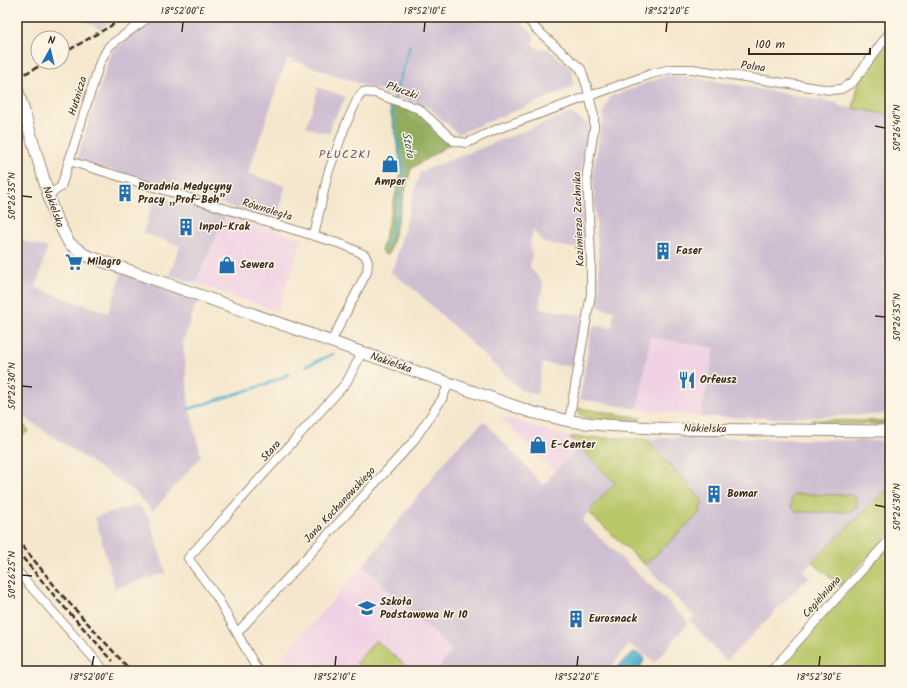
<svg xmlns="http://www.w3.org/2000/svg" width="907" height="688" viewBox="0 0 907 688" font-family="Kalam,sans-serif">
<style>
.built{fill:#f0d0e4}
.industrial{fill:#cebed1}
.green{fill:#b9c769;stroke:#7a7844}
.forest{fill:#92ac5d;stroke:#666b3e}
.water{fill:#4fb2cd;stroke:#456e76}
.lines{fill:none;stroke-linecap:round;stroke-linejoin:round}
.stream{stroke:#4fb2cd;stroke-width:2.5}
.minor-casing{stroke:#988876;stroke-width:10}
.tertiary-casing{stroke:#988876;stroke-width:13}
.minor{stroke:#fff;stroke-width:8}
.tertiary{stroke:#fff;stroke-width:11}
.rail{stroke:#3b2a1e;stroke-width:2.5;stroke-dasharray:6 3;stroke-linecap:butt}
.ticks{fill:none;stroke:#3b2a1e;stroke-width:1.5}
.labels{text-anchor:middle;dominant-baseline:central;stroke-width:3;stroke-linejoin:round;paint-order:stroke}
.street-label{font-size:11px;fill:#3b2a1e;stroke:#fcf5e5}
.poi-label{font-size:11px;font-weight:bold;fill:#3b2a1e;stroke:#fcf5e5;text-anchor:start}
.water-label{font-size:12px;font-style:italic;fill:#425a5b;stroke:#fcf5e5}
.neighbourhood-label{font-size:12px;letter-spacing:1px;fill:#765664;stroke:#fcf5e5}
.neatline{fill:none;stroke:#3b2a1e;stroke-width:1.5}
.ticks-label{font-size:10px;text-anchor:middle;fill:#3b2a1e}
</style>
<rect width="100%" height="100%" fill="#fcf5e5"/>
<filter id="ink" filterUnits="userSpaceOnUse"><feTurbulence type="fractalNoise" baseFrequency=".025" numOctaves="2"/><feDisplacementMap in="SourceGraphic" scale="8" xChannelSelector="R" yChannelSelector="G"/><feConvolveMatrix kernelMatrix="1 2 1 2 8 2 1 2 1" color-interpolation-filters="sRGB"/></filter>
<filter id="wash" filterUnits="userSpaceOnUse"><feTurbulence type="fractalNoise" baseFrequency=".012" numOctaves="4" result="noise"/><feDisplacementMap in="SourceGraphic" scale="16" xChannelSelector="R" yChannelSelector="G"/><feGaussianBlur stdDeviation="0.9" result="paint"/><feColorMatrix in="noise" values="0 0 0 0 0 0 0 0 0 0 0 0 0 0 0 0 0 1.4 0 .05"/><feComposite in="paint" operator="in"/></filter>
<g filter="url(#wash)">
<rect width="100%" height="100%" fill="#f5e7cd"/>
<g class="built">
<polygon points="225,217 303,239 277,311 195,283"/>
<polygon points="650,337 715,348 701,417 638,409"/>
<polygon points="499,415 534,427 570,437 580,448 554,472"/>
<polygon points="363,566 453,650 436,671 270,671"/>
</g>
<g class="industrial">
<polygon points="78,17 120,17 100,29"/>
<polygon points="159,17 514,17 535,35 532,43 540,50 547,48 573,70 573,87 458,134 430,108 287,58 248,173 285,186 277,221 77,159 112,51"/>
<polygon points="665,76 684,76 737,85 838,103 838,106 890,115 890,414 784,418 701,417 715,348 650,337 638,409 580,399 591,331 595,325 612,328 614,311 600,308 597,303 600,286 593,172 604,112 610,97"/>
<polygon points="317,87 346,97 333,121 329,134 306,127 318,90 316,89"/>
<polygon points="570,113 589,125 581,174 585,250 544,243 533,229 530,245 532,254 530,267 543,283 539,308 582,315 573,367 543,363 537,394 521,390 415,290 390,272 394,266 420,172"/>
<polygon points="156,195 225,217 195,283 169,275 180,246 143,233"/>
<polygon points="17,239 47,248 36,288 108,313 122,272 197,300 183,342 189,406 201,456 153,511 134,491 17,412"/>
<polygon points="484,421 544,486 554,472 580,448 615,483 588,512 582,521 689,622 655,662 629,644 608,671 436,671 452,650 363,566 450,455"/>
<polygon points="678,437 890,441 890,486 803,571 809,577 726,661 690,620 694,616 645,565 669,542 703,501 646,439"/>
<polygon points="138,505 149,518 166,573 115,588 95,517"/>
</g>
<g class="green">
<polygon points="890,40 890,115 853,108 859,81"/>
<polygon points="578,408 641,418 640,420 587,418 580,414"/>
<polygon points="17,418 29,431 17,438"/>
<polygon points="811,420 890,421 890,424 815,424"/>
<polygon points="570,437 646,439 703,501 699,514 645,565 588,512 615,483"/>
<polygon points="887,489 890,492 890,533 840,586 812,562"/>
<path d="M795,494L852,495L856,498C859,505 855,510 848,512H796L792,507L791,500Z"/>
<polygon points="890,545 890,671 776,671"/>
<polygon points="376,640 412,671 365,671 356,663"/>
</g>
<polygon class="forest" points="389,103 419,113 436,132 450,144 411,169 389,254 385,255 381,251 402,170"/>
<polygon class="water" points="634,652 643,656 644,659 639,671 616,671 621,663"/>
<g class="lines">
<g class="stream">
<polyline points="386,248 397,213 404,171 392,107 410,45"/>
<polyline points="306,366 333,354"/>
<polyline points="189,409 267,384 289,374"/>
</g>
</g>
</g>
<g filter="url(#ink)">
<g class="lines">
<g class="minor-casing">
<g id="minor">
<polyline points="526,17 536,29 581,69 587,87 594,116 594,129 587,174 591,259 591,294 569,421"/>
<polyline points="69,161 344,245 365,255 368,262 367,272 331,342"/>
<polyline points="48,195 61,187 100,62 109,46 149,17"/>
<polyline points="314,236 328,173 346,124 358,98 363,92 375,93 419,109 454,141 467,143 497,129 651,74 671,69 692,69 830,90 841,89 853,82 890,32"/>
<polyline points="17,571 105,671"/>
<polyline points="237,633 412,443 442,399 449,383"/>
<polyline points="258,671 217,597 188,558 346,383 362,353"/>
<polyline points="771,671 890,539"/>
</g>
</g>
<g class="tertiary-casing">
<polyline id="tertiary" points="17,88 54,214 69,243 85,255 531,412 569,421 604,425 671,429 890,431"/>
</g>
<use href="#minor" class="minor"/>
<use href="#tertiary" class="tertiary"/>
<g class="rail">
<polyline points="62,54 126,17"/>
<polyline points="17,78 47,62"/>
<polyline points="17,539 62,595 131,671"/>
<polyline points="17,551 57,599 113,661"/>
</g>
</g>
</g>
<path class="ticks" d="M182,32L183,22M424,32L425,22M666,32L667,22M875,126L885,128M22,196L32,197M875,316L885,317M22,386L32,387M875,505L885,507M22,575L32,576M92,666L94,656M335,666L336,656M577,666L578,656M819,666L820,656"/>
<defs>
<g id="shop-bare" transform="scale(1.38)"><path d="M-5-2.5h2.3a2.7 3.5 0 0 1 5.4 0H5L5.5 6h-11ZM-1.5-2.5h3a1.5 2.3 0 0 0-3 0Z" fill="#1f6fb2" stroke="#fcf5e5" stroke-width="2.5" paint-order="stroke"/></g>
<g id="building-bare" transform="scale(1.38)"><path d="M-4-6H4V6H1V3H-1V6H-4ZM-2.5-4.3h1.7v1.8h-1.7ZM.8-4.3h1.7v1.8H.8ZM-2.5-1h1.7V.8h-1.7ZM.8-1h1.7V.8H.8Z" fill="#1f6fb2" stroke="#fcf5e5" stroke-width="2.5" paint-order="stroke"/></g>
<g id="supermarket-bare" transform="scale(1.38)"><path d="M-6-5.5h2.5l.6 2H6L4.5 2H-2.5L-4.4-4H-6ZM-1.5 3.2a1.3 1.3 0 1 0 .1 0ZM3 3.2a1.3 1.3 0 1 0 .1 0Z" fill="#1f6fb2" stroke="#fcf5e5" stroke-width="2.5" paint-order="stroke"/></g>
<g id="restaurant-bare" transform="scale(1.38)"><path d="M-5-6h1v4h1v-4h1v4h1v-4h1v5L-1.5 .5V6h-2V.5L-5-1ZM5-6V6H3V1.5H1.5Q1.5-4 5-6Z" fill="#1f6fb2" stroke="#fcf5e5" stroke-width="2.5" paint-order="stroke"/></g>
<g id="school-bare" transform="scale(1.38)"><path d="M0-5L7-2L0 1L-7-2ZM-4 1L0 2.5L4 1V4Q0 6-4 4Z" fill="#1f6fb2" stroke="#fcf5e5" stroke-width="2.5" paint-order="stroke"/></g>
</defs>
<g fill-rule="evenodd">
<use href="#shop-bare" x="390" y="164"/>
<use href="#building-bare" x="125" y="193"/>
<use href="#building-bare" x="186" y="227"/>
<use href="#building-bare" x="663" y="251"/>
<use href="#supermarket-bare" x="74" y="262"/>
<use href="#shop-bare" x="227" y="265"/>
<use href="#restaurant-bare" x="687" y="380"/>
<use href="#shop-bare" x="538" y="445"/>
<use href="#building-bare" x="714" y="494"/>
<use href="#school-bare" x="367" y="608"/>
<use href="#building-bare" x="576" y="619"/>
</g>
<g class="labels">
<g class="street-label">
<text transform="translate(753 67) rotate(8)">Polna</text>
<text transform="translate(402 91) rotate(20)">Płuczki</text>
<text transform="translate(78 96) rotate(-73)">Hutnicza</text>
<text transform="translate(53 207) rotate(70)">Nakielska</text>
<text transform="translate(267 210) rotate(17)">Równoległa</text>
<text transform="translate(579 219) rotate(-92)">Kazimierza Zachnika</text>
<text transform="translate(391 363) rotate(19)">Nakielska</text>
<text transform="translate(705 429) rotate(1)">Nakielska</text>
<text transform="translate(271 451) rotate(-48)">Stara</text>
<text transform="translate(340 505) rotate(-47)">Jana Kochanowskiego</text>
<text transform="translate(822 597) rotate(-48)">Cegielniana</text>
</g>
<g class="poi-label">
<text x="390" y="182" text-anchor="middle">Amper</text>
<text x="138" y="187">Poradnia Medycyny<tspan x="138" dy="13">Pracy „Prof-Beh”</tspan></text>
<text x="199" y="227">Inpol-Krak</text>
<text x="676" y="251">Faser</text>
<text x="87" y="262">Milagro</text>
<text x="240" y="265">Sewera</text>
<text x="700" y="380">Orfeusz</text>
<text x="551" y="445">E-Center</text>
<text x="727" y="494">Bomar</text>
<text x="380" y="602">Szkoła<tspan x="380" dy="13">Podstawowa Nr 10</tspan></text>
<text x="589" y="619">Eurosnack</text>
</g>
<g class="water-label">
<text transform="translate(408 145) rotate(79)">Stoła</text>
</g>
<g class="neighbourhood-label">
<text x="345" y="154">PŁUCZKI</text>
</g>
</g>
<rect width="907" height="688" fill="none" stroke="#fcf5e5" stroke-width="44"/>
<g transform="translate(50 50) rotate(8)"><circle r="19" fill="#fcf5e5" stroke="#afa495"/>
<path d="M0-3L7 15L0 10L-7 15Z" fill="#1f6fb2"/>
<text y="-6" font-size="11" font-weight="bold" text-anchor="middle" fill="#3b2a1e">N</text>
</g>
<path d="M749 48v6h121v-6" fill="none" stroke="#3b2a1e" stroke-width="2"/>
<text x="755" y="48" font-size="12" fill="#3b2a1e" stroke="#fcf5e5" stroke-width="3" paint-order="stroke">100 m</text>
<rect x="22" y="22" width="863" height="644" class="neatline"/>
<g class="ticks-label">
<text x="183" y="14">18°52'00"E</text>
<text x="425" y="14">18°52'10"E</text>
<text x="667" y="14">18°52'20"E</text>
<text transform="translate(896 128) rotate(-90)" y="4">50°26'40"N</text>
<text transform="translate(11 196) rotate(-90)" y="4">50°26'35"N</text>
<text transform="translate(896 317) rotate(-90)" y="4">50°26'35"N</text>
<text transform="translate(11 386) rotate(-90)" y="4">50°26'30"N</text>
<text transform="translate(896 507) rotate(-90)" y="4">50°26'30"N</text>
<text transform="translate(11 575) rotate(-90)" y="4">50°26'25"N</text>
<text x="92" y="680">18°52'00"E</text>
<text x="335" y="680">18°52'10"E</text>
<text x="577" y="680">18°52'20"E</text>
<text x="819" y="680">18°52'30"E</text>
</g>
</svg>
